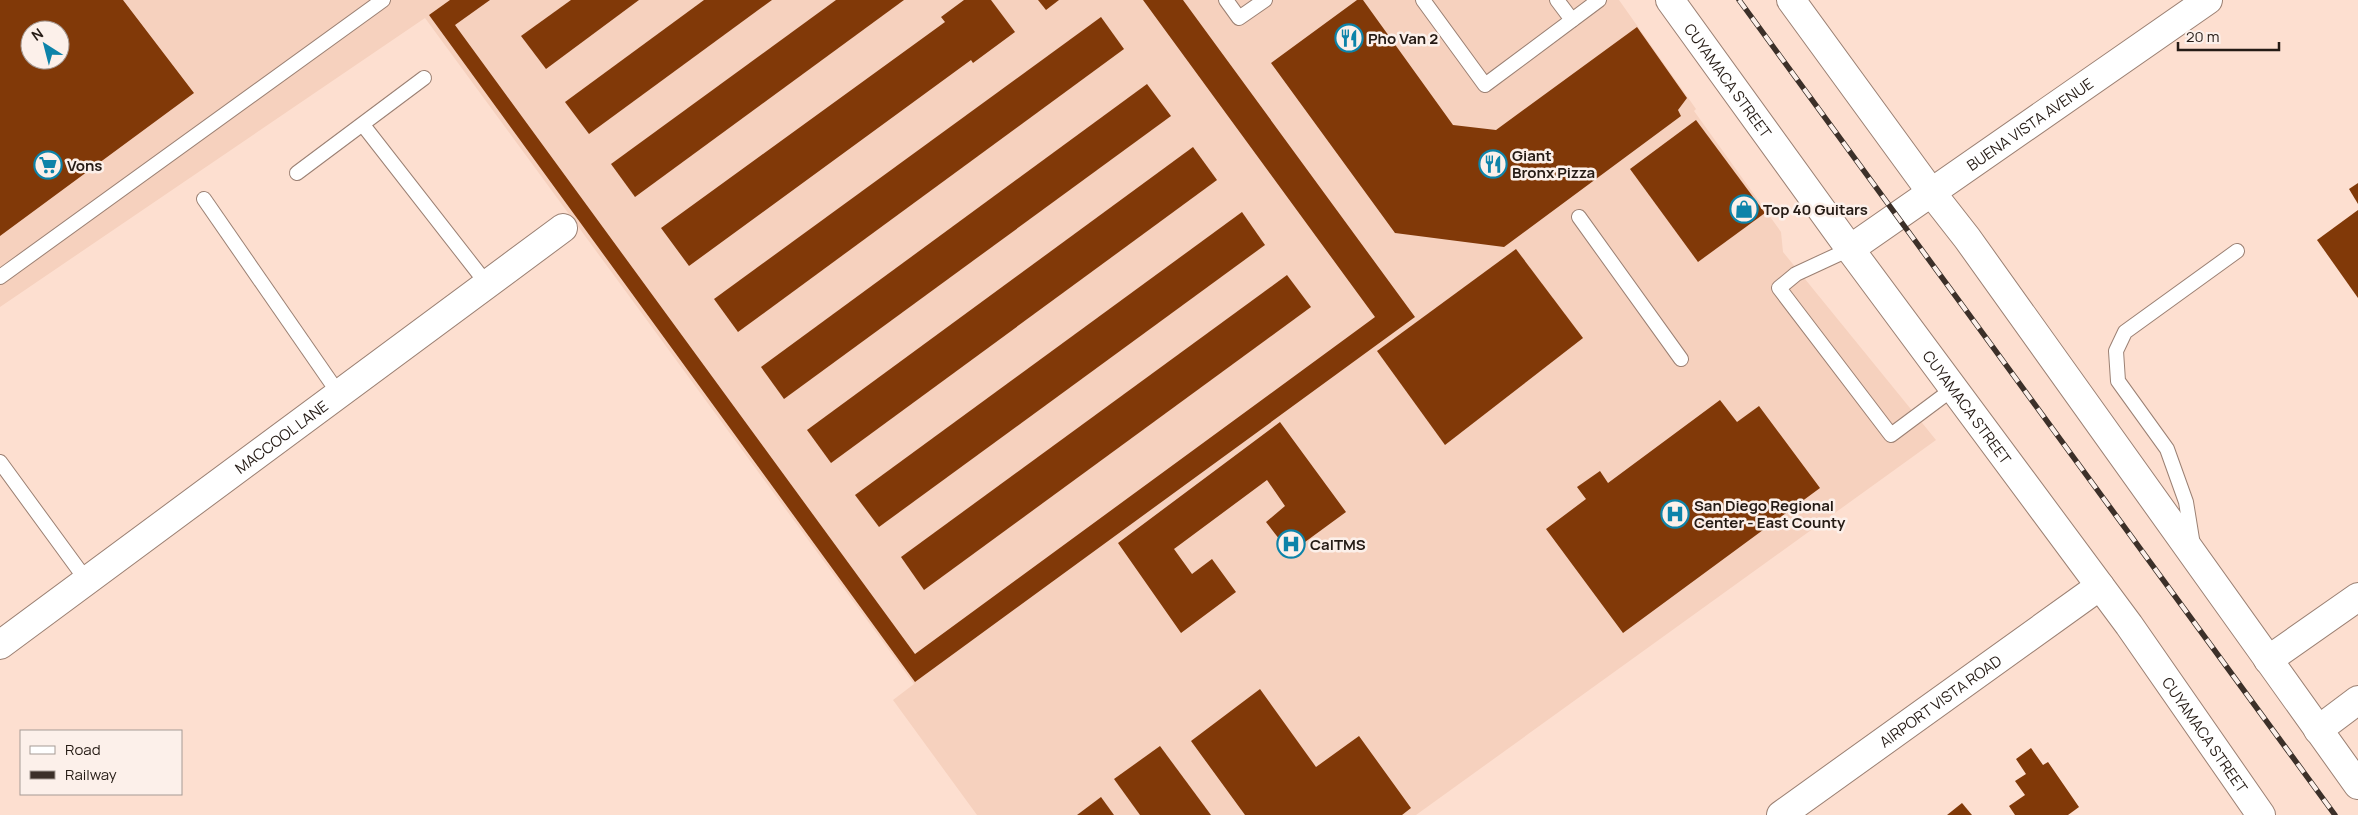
<svg xmlns="http://www.w3.org/2000/svg" width="2358" height="815" viewBox="0 0 2358 815" font-family="Manrope,sans-serif">
<style>
.built{fill:#f6d1be;fill-rule:evenodd}
.building{fill:#813908;fill-rule:evenodd}
.lines{fill:none;stroke-linecap:round;stroke-linejoin:round}
.lane-casing{stroke:#9b8073;stroke-width:16}
.street-casing{stroke:#9b8073;stroke-width:30}
.secondary-casing{stroke:#9b8073;stroke-width:30}
.primary-casing{stroke:#9b8073;stroke-width:30}
.highway-casing{stroke:#9b8073;stroke-width:30}
.lane{stroke:#fff;stroke-width:14}
.street{stroke:#fff;stroke-width:28}
.secondary{stroke:#fff;stroke-width:28}
.primary{stroke:#fff;stroke-width:28}
.highway{stroke:#fff;stroke-width:28}
.rail-casing{stroke:#3c3029;stroke-width:5.5}
.rail{stroke:#fcf0ea;stroke-width:4;stroke-dasharray:11;stroke-linecap:butt}
.labels{text-anchor:middle;dominant-baseline:central;stroke-width:5;stroke-linejoin:round;paint-order:stroke}
.poi-label{font-size:15px;font-weight:bold;fill:#251b15;stroke:#fcf0ea;text-anchor:start}
.street-label{font-size:15px;fill:#251b15;stroke:#fcf0ea}
</style>
<rect width="100%" height="100%" fill="#fddfd0"/>
<path class="built" d="M0,0H1619L1696,109L1694,111L1781,232L1783,252L1936,440L1416,815H977L893,700L914,684L425,18L0,307ZM30,30H60V60H30Z"/>
<g class="building">
<path d="M0,0H123L194,93L0,236ZM30,30H60V60H30Z"/>
<polygon points="450,0 490,0 455,25 915,654 1375,317 1143,0 1183,0 1415,317 915,682 429,15"/>
<polygon points="571,0 639,0 546,69 521,36"/>
<polygon points="704,0 772,0 589,134 565,102"/>
<polygon points="836,0 904,0 635,197 611,164"/>
<polygon points="964,0 991,0 1015,32 973,63 971,60 689,266 661,228 945,22 941,17"/>
<polygon points="1038,0 1059,0 1046,10"/>
<polygon points="1357,0 1363,0 1453,125 1496,130 1637,27 1687,98 1678,110 1681,116 1504,247 1395,233 1271,63"/>
<polygon points="1101,17 1124,49 738,332 714,299"/>
<polygon points="1147,84 1171,116 784,399 761,367"/>
<polygon points="1696,120 1765,213 1698,262 1630,169"/>
<polygon points="1193,147 1217,180 831,463 807,430"/>
<polygon points="2358,183 2358,204 2349,189"/>
<polygon points="2358,210 2358,298 2317,240"/>
<polygon points="1242,212 1265,245 879,527 855,495"/>
<polygon points="1516,249 1583,338 1445,445 1377,351"/>
<polygon points="1287,275 1311,307 924,590 901,557"/>
<polygon points="1720,400 1737,422 1759,406 1820,488 1623,633 1546,529 1586,499 1577,487 1600,471 1608,483"/>
<polygon points="1280,422 1346,512 1290,553 1266,522 1285,506 1267,480 1174,549 1192,574 1212,559 1236,592 1181,633 1118,543"/>
<polygon points="1260,689 1316,767 1359,736 1411,808 1402,815 1245,815 1191,741"/>
<polygon points="1160,746 1211,815 1140,815 1114,779"/>
<polygon points="2031,748 2043,765 2048,762 2079,807 2068,815 2015,815 2009,806 2025,795 2015,781 2026,774 2016,759"/>
<polygon points="1101,797 1114,815 1077,815"/>
<polygon points="1962,803 1972,815 1947,815"/>
</g>
<g class="lines">
<g class="lane-casing">
<g id="lane">
<polyline points="1226,0 1239,18 1265,0"/>
<polyline points="1423,0 1485,85 1599,0"/>
<polyline points="1557,0 1572,20"/>
<polyline points="363,125 487,284"/>
<polyline points="297,173 424,78"/>
<polyline points="204,199 339,394"/>
<polyline points="1579,217 1681,359"/>
<polyline points="1850,249 1796,274 1779,288 1891,435 1954,388"/>
<polyline points="0,277 383,0"/>
<polyline points="0,462 87,581"/>
<polyline points="2193,545 2186,502 2167,449 2118,381 2116,351 2125,332 2237,251"/>
</g>
</g>
<g class="street-casing">
<g id="street">
<path id="s1" d="M0,645L563,228"/>
<path id="s2" d="M1781,815L2100,586"/>
</g>
</g>
<g class="secondary-casing">
<g id="secondary">
<path id="s3" d="M1850,249L2208,0"/>
</g>
</g>
<g class="primary-casing">
<g id="primary">
<path id="s4" d="M1670,0L1850,249L2129,625L2261,815"/>
<polyline points="1791,0 1931,192 1967,238 2358,785"/>
</g>
</g>
<g class="highway-casing">
<g id="highway">
<polyline points="2268,660 2358,597"/>
<polyline points="2318,730 2358,700"/>
</g>
</g>
<use href="#lane" class="lane"/>
<use href="#street" class="street"/>
<use href="#secondary" class="secondary"/>
<use href="#primary" class="primary"/>
<use href="#highway" class="highway"/>
<g class="rail-casing">
<polyline id="rail" points="1739,0 2335,815"/>
</g>
<use href="#rail" class="rail"/>
</g>
<defs>
<g id="restaurant-ring" transform="scale(1.4375)"><circle r="9.5" fill="#fcf0ea" stroke="#0d83a9" stroke-width="1.5"/><path d="M-5-6h1v4h1v-4h1v4h1v-4h1v5L-1.5 .5V6h-2V.5L-5-1ZM5-6V6H3V1.5H1.5Q1.5-4 5-6Z" fill="#0d83a9"/></g>
<g id="supermarket-ring" transform="scale(1.4375)"><circle r="9.5" fill="#fcf0ea" stroke="#0d83a9" stroke-width="1.5"/><path d="M-6-5.5h2.5l.6 2H6L4.5 2H-2.5L-4.4-4H-6ZM-1.5 3.2a1.3 1.3 0 1 0 .1 0ZM3 3.2a1.3 1.3 0 1 0 .1 0Z" fill="#0d83a9"/></g>
<g id="shop-ring" transform="scale(1.4375)"><circle r="9.5" fill="#fcf0ea" stroke="#0d83a9" stroke-width="1.5"/><path d="M-5-2.5h2.3a2.7 3.5 0 0 1 5.4 0H5L5.5 6h-11ZM-1.5-2.5h3a1.5 2.3 0 0 0-3 0Z" fill="#0d83a9"/></g>
<g id="hospital-ring" transform="scale(1.4375)"><circle r="9.5" fill="#fcf0ea" stroke="#0d83a9" stroke-width="1.5"/><path d="M-5-5h3v3.5h4V-5h3V5h-3V1.5h-4V5h-3Z" fill="#0d83a9"/></g>
</defs>
<g fill-rule="evenodd">
<use href="#restaurant-ring" x="1349" y="38"/>
<use href="#restaurant-ring" x="1493" y="164"/>
<use href="#supermarket-ring" x="48" y="165"/>
<use href="#shop-ring" x="1744" y="209"/>
<use href="#hospital-ring" x="1675" y="514"/>
<use href="#hospital-ring" x="1291" y="544"/>
</g>
<g class="labels">
<g class="poi-label">
<text x="1368" y="38">Pho Van 2</text>
<text x="1512" y="155">Giant<tspan x="1512" dy="17">Bronx Pizza</tspan></text>
<text x="67" y="165">Vons</text>
<text x="1763" y="209">Top 40 Guitars</text>
<text x="1694" y="505">San Diego Regional<tspan x="1694" dy="17">Center - East County</tspan></text>
<text x="1310" y="544">CalTMS</text>
</g>
<g class="street-label">
<text stroke="none"><textPath href="#s4" startOffset="99">CUYAMACA STREET</textPath></text>
<text stroke="none"><textPath href="#s3" startOffset="219">BUENA VISTA AVENUE</textPath></text>
<text stroke="none"><textPath href="#s4" startOffset="504">CUYAMACA STREET</textPath></text>
<text stroke="none"><textPath href="#s1" startOffset="350">MACCOOL LANE</textPath></text>
<text stroke="none"><textPath href="#s2" startOffset="196">AIRPORT VISTA ROAD</textPath></text>
<text stroke="none"><textPath href="#s4" startOffset="909">CUYAMACA STREET</textPath></text>
</g>
</g>
<rect x="20" y="730" width="162" height="65" fill="#fcf0ea" stroke="#a69b95"/>
<rect x="30" y="746" width="25" height="8" fill="#ffffff" stroke="#a69b95"/>
<text x="65" y="755" font-size="15" fill="#251b15">Road</text>
<rect x="30" y="771" width="25" height="8" fill="#3c3029" stroke="#a69b95"/>
<text x="65" y="780" font-size="15" fill="#251b15">Railway</text>
<g transform="translate(45 45) rotate(324)"><circle r="24" fill="#fcf0ea" stroke="#a69b95"/>
<path d="M0-4L9 19L0 12L-9 19Z" fill="#0d83a9"/>
<text y="-8" font-size="14" font-weight="bold" text-anchor="middle" fill="#251b15">N</text>
</g>
<path d="M2178 42v8h101v-8" fill="none" stroke="#251b15" stroke-width="2.5"/>
<text x="2186" y="42" font-size="15" fill="#251b15" stroke="#fcf0ea" stroke-width="4" paint-order="stroke">20 m</text>
</svg>
